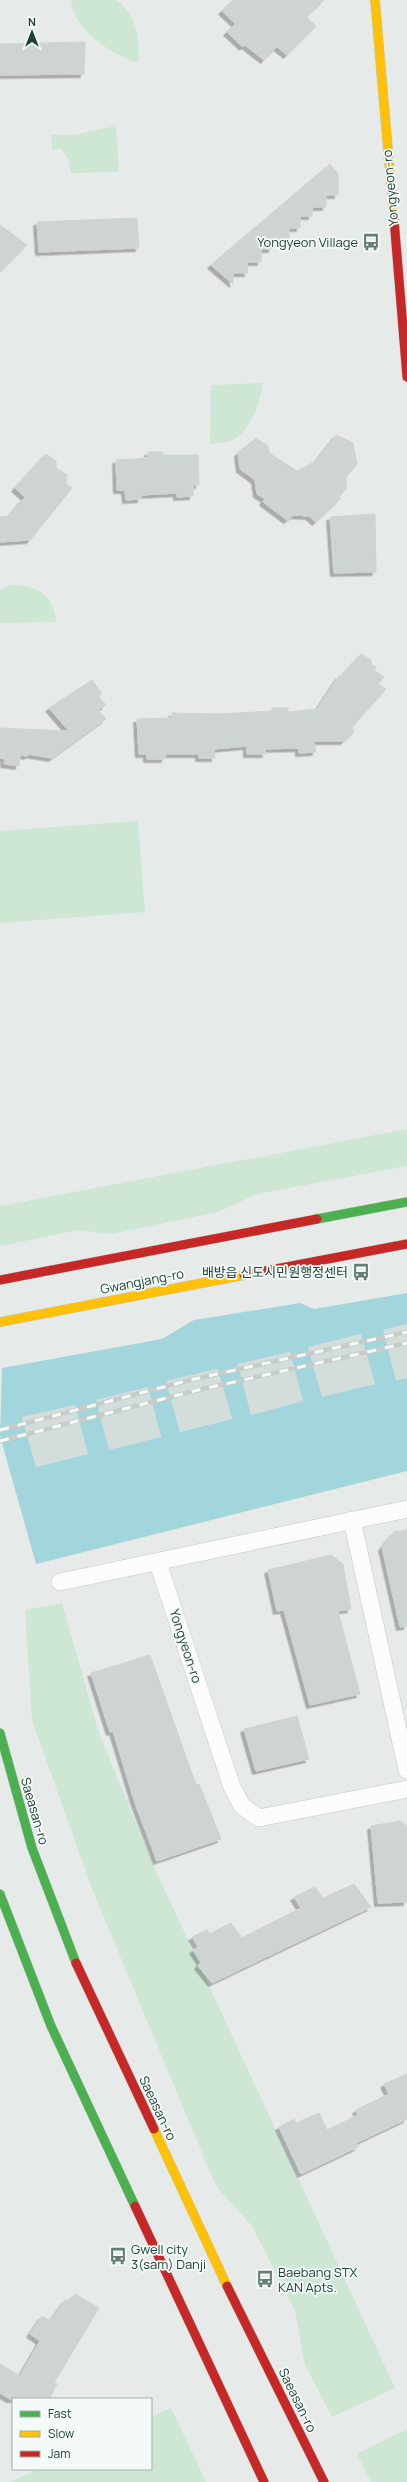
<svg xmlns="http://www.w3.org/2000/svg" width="407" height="2482" viewBox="0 0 407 2482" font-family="Manrope,'Noto Sans KR',sans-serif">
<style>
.built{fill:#d3ddd9}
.green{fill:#cee6d4}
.water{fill:#a3d6dc;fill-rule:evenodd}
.building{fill:#ced4d2;stroke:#ced4d1;filter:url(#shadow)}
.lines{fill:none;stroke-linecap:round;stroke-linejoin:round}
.street-casing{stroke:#c3c8c6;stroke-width:18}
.fast-casing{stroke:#c1c9c6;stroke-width:10}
.slow-casing{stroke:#c1c9c6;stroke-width:10}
.jam-casing{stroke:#c1c9c6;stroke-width:10}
.street{stroke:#fbfcfc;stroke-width:17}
.fast{stroke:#4caf50;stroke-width:9}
.slow{stroke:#ffc107;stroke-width:9}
.jam{stroke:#c62828;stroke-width:9}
.rail-casing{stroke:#c7ccca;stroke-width:4.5}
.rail{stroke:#f4faf7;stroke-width:3;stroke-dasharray:9;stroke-linecap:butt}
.labels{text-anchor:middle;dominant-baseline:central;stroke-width:3.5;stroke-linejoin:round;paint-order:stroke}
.street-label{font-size:13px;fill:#214137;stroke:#f4faf7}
.poi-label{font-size:13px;fill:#214137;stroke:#f4faf7;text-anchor:end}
</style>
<defs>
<filter id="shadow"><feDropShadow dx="-3.5" dy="3.5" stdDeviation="0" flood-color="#0004"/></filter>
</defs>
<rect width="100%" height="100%" fill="#e6ebe9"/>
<g class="built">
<polygon points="407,1324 407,1378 396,1380 383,1330"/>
<polygon points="361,1334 375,1384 322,1398 308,1347"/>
<polygon points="290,1352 304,1401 251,1415 238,1364"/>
<polygon points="219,1369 232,1419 180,1432 166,1381"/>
<polygon points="148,1387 161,1437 109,1450 95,1400"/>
<polygon points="75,1404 88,1454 36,1467 22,1417"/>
</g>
<g class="green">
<path d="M71,0H116C136,13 141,40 138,63C111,54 74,31 71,0Z"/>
<polygon points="116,126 119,172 71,173 68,159 61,148 52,150 51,135 72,135"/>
<path d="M263,383C260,402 250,436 228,442C223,443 216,443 210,444L211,385Z"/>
<path d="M11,585C37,585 54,595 56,622L0,623V590Z"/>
<polygon points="138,821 145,912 0,923 0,831"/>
<polygon points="407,1129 407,1166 257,1194 218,1212 112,1234 78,1230 0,1246 0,1206"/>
<polygon points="62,1603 99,1733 155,1869 395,2388 332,2417 305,2365 295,2311 252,2226 216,2186 92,1889 32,1720 25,1610"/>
<polygon points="171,2408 206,2482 10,2482 38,2469 151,2469 151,2417"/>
<polygon points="407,2429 407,2482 371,2482 357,2454"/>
</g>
<path class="water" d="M407,1293V1324L383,1330L396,1380L407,1378V1471L36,1564L0,1436L2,1368L162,1339L194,1320L300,1303L314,1309ZM361,1334L375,1384L322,1397L308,1347ZM290,1352L303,1401L251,1415L238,1364ZM218,1369L232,1419L180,1432L166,1381ZM148,1387L161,1437L109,1450L96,1400ZM75,1405L88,1454L36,1467L22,1417Z"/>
<g class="building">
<polygon points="233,0 324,0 306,17 316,26 287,55 277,47 264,60 245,45 243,47 227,32 236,24 222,11"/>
<polygon points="85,42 84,74 0,75 0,44"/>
<polygon points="330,164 338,174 338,195 326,195 326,207 312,207 312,216 300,216 300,228 289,228 289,239 272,239 272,249 261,249 261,262 247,262 248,273 233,273 233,284 211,265"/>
<polygon points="137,218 139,248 39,252 37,222"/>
<polygon points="0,225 27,245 0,272"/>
<polygon points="336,435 353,443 357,464 346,477 346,489 338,495 341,498 316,522 309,516 294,515 287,520 263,502 265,499 257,494 255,480 240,469 238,453 256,438 268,446 269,453 297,471 316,461"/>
<polygon points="148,452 163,452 163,455 198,455 199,485 193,485 193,496 177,497 177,493 141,495 141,499 126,500 125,490 117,490 116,460 148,458"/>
<polygon points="46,454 56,461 56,468 67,475 66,484 72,488 30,540 0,542 0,517 9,516 25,497 15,488"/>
<polygon points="375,514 376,572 334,573 330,517"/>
<polygon points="361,654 371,660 371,665 376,667 374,670 384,677 378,684 386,689 352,727 354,732 344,741 314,741 316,752 299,753 299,748 265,749 266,754 247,754 247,746 214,749 215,758 199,758 199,754 165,754 165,759 147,759 147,754 139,754 137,719 172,718 172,713 220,714 272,711 272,708 288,708 288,712 317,709 339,676 341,677"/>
<polygon points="92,680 102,694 98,696 106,705 98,710 106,719 52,758 28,754 28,756 20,755 19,766 4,764 5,759 0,758 0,728 69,731 49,708"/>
<polygon points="407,1530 407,1626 400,1627 382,1547 394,1532"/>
<polygon points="331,1555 343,1564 351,1609 338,1611 360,1694 310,1705 284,1610 277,1611 268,1570"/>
<polygon points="150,1655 196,1785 199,1784 221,1839 157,1861 135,1803 113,1731 110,1732 91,1673"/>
<polygon points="297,1716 309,1759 256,1771 244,1729"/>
<polygon points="400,1821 407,1826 407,1902 378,1903 371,1826"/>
<polygon points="354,1884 371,1907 212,1983 198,1966 201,1962 193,1950 198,1947 192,1937 207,1930 210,1934 231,1923 242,1938 301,1908 294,1897 315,1887 323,1898"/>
<polygon points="407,2074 407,2119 356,2143 358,2147 301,2174 279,2127 294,2119 296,2123 319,2113 327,2130 358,2115 356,2110 389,2094 384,2084"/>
<polygon points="75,2294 99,2308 54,2383 57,2384 49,2399 10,2399 0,2393 0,2364 20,2376 40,2341 30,2334 42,2316 51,2321 65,2300 69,2302"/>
</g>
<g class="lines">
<g class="street-casing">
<g id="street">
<polyline points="352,1520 407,1770"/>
<polyline points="158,1563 232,1787 242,1806 259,1818 407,1789"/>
<polyline points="60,1582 407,1509"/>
</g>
</g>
<g class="fast-casing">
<g id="fast">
<polyline points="317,1219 407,1202"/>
<polyline points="0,1733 32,1848 76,1963"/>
<polyline points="0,1894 51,2026 135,2206"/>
</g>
</g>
<g class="slow-casing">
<g id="slow">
<polyline points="375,0 394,219"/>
<polyline points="0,1322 244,1275"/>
<polyline points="154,2129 227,2286"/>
</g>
</g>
<g class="jam-casing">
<g id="jam">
<polyline points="394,219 407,377"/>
<polyline points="244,1275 407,1244"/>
<polyline points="0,1280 317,1219"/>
<polyline points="76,1963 154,2129"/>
<polyline points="135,2206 264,2482"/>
<polyline points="227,2286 324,2482"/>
</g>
</g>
<use href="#street" class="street"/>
<use href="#fast" class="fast"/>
<use href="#slow" class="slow"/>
<use href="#jam" class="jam"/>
<g class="rail-casing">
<g id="rail">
<polyline points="0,1430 190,1380 407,1332"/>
<polyline points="0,1441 194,1391 407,1343"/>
</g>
</g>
<use href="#rail" class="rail"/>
</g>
<defs>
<g id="bus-bare" transform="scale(1.38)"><path d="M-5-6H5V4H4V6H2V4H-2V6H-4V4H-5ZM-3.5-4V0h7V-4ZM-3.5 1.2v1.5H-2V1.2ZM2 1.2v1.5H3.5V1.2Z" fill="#667c75" stroke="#f4faf7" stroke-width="2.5" paint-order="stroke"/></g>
</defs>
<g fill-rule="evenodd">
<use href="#bus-bare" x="371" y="242"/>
<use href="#bus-bare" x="361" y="1272"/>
<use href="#bus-bare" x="118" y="2256"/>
<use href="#bus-bare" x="265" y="2279"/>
</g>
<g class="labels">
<g class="street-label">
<text transform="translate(390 188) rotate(-95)">Yongyeon-ro</text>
<text transform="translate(142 1281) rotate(-11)">Gwangjang-ro</text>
<text transform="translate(186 1646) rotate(72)">Yongyeon-ro</text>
<text transform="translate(35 1811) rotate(74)">Saeasan-ro</text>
<text transform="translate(158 2108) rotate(65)">Saeasan-ro</text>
<text transform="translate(298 2400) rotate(64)">Saeasan-ro</text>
</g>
<g class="poi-label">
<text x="358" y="242">Yongyeon Village</text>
<text x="348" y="1272">배방읍 신도시민원행정센터</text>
<text x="131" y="2249" text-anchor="start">Gwell city<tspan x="131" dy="15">3(sam) Danji</tspan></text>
<text x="278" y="2272" text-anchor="start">Baebang STX<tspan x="278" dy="15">KAN Apts.</tspan></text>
</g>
</g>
<rect x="12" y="2398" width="140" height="72" fill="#f4faf7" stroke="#a0b0aa"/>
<rect x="20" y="2411" width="20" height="6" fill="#4caf50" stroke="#a0b0aa"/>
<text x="48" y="2418" font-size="12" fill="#214137">Fast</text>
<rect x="20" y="2431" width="20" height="6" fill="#ffc107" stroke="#a0b0aa"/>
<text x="48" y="2438" font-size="12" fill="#214137">Slow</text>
<rect x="20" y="2451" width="20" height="6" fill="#c62828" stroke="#a0b0aa"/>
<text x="48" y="2458" font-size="12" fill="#214137">Jam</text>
<g transform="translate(32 32)" stroke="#f4faf7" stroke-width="3" paint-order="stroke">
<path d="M0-3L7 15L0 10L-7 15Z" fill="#214137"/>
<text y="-6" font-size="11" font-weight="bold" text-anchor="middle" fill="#214137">N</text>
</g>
</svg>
